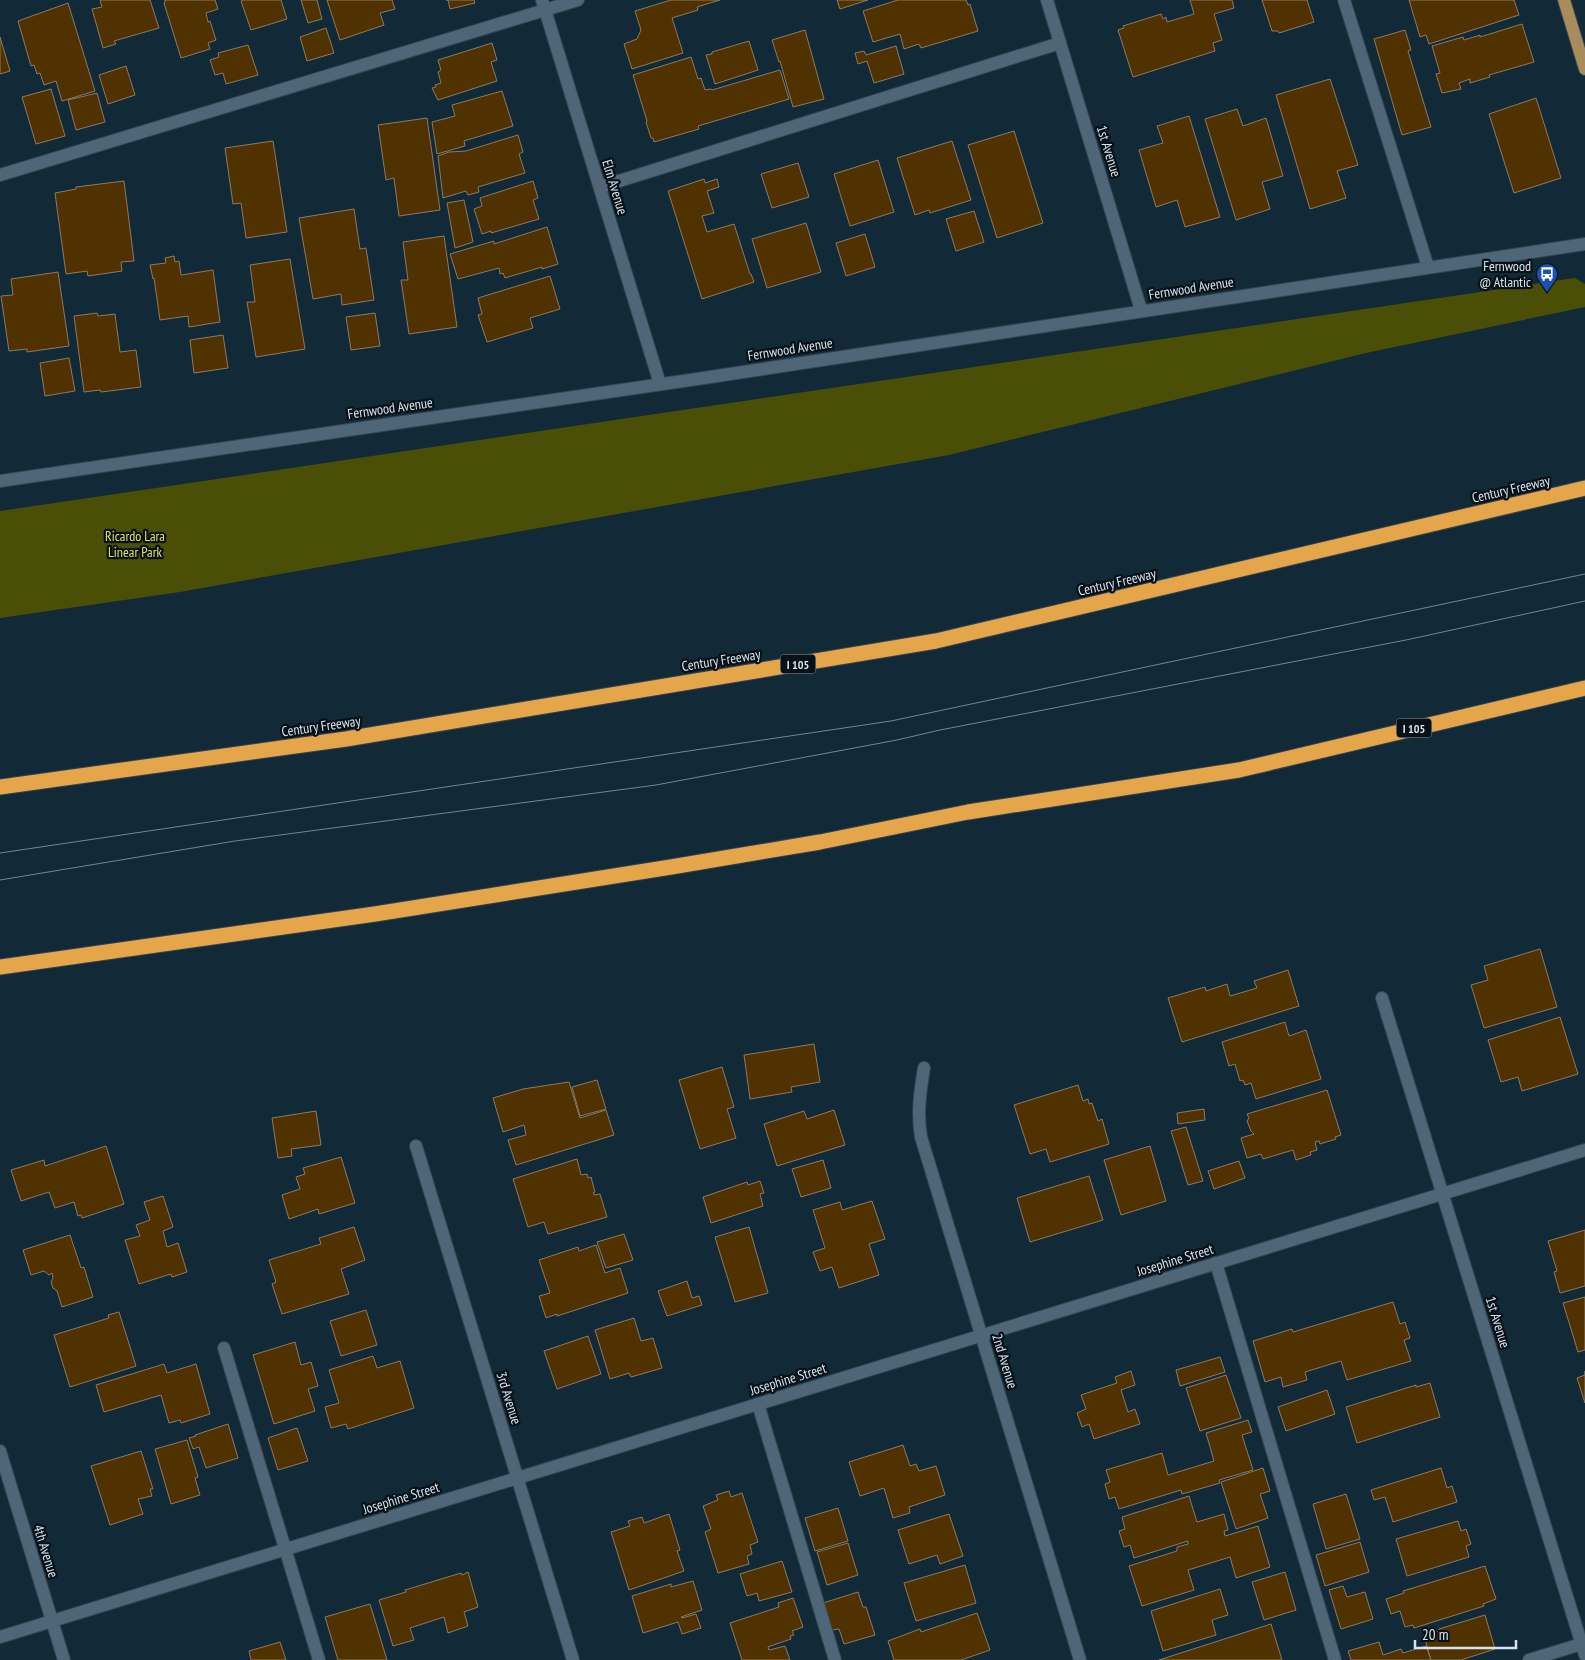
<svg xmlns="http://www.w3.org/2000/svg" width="1585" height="1660" viewBox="0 0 1585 1660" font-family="'PT Sans Narrow',sans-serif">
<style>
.green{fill:#4b4e07}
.building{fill:#503200;stroke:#8d7a63}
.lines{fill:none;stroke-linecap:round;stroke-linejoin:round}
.service-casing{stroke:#344451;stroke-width:14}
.minor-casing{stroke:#344451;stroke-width:14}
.tertiary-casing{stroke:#344451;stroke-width:14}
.primary-casing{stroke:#344451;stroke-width:14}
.motorway-casing{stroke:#344451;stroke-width:17}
.service{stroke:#4e6678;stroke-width:12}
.minor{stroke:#4e6678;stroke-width:12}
.tertiary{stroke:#4e6678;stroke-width:12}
.primary{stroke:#a98c5c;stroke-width:12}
.motorway{stroke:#e5a54a;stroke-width:15}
.tram{stroke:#748693;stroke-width:1}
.labels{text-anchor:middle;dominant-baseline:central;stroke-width:4.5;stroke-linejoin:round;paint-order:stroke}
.shield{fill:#071117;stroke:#99a5ae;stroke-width:1}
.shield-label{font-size:12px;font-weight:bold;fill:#d7e4ef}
.street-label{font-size:14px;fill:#d7e4ef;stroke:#071117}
.poi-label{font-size:14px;fill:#d7e4ef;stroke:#071117;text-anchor:end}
.park-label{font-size:14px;fill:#dee460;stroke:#071117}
</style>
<rect width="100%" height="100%" fill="#122938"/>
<polygon class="green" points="1575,278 1585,284 1585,307 1366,353 949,455 180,592 0,618 0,511"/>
<g class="building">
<polygon points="100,0 150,0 159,28 114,41 116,44 103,48 92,9 102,7"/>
<polygon points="165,0 215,0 218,9 206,13 208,22 210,21 216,40 208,43 210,49 181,58 164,3 165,2"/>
<polygon points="243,0 281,0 287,19 251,30 241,1"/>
<polygon points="301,0 317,0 322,19 308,23"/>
<polygon points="327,0 392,0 395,9 380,13 384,25 340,40"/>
<polygon points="446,0 474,0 475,3 450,9 448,0"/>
<polygon points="671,0 720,0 697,7 698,10 672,18 683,53 632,69 624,44 637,39 641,30 635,11"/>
<polygon points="837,0 868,0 840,9"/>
<polygon points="898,0 966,0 968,5 970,4 978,31 921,48 919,44 904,49 900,34 873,42 863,11"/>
<polygon points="1190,0 1232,0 1234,8 1214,14 1222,40 1213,43 1215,51 1133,77 1118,30 1124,28 1123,26 1161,14 1163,19 1166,17 1167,22 1194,14"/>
<polygon points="1262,0 1307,0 1314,22 1279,33 1278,31 1272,31"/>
<polygon points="1409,0 1514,0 1519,15 1429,44 1426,35 1420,37"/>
<polygon points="68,3 95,91 62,101 56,81 44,85 40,73 37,74 34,65 31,66 18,21"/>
<polygon points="1522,24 1534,62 1489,75 1490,77 1470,83 1470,79 1459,83 1461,89 1442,93 1436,74 1440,73 1432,46 1463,37 1464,40 1480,35 1480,37"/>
<polygon points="326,28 334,53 307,61 300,37"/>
<polygon points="805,30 824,99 793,107 780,61 779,62 772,40"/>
<polygon points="1405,30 1411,50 1408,51 1431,127 1402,135 1374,39"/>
<polygon points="0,37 10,71 0,74"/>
<polygon points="749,41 758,70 715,84 706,55 712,54 712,52"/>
<polygon points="492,43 497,60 491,62 497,81 438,100 432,88 436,87 435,85 441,83 438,72 441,70 438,60"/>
<polygon points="248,45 258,75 226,84 223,73 215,75 210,60 219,57 218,53"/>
<polygon points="896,46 904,74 874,83 867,61 858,64 855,53 864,51 866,55"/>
<polygon points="691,57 698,79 701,78 705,90 711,89 712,90 780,70 789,99 698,126 699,129 654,142 653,138 651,138 646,122 647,121 633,75"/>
<polygon points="126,66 135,95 108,104 99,75"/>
<polygon points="1330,79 1358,165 1337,171 1346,198 1310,209 1276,95"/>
<polygon points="51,89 65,136 36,144 22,97"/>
<polygon points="502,91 513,126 464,141 465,146 437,154 432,122 455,116 452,105"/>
<polygon points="97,93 105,122 76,130 68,100"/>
<polygon points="1536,98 1561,178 1514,193 1489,114"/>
<polygon points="1237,109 1243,126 1266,118 1283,176 1262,182 1270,209 1236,220 1205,119"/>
<polygon points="1189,116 1220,217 1185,227 1177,200 1156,207 1139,150 1163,143 1157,126"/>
<polygon points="427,118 440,210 399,216 394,178 386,180 378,125"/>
<polygon points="1014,131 1043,223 997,238 968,145"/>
<polygon points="518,135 523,152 519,154 525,173 478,187 479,192 468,195 466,191 443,198 438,156 449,152 466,151"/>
<polygon points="273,141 287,232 246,238 241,203 233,204 225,148"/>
<polygon points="952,141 971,200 930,213 929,210 915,215 897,158"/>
<polygon points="878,160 894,212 850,226 834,174"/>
<polygon points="798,163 809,197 772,208 761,174"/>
<polygon points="704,179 705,183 717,179 719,187 707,191 714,213 702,216 707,232 734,224 750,274 751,274 754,282 702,299 668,191"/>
<polygon points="124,181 134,261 121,262 122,271 88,276 87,271 66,274 55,193 76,189 76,187"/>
<polygon points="533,181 538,198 533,200 539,219 491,233 491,231 482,234 474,209 482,206 480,198"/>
<polygon points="464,200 473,242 455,248 447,203"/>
<polygon points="354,209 360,249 366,248 374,300 342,305 341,294 313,299 299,218"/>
<polygon points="974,211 984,242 956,251 946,219"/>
<polygon points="806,223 821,272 767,288 752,239"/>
<polygon points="547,227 558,264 542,269 542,267 505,278 503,273 500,274 499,268 458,279 450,254 494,241 494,244"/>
<polygon points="865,234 875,267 846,276 836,243"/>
<polygon points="444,236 457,327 409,334 401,280 408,280 403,242"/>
<polygon points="174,256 175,262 179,261 181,275 213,270 220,322 189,327 188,316 160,320 154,278 153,279 150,265 166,263 165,258"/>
<polygon points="290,259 305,349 256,357 247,302 255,302 250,265"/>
<polygon points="58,272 69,346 27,352 27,349 9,351 1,296 13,295 11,279"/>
<polygon points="550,276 560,309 530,318 533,328 487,342 478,315 482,314 478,298"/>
<polygon points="97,313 98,316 115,314 120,352 136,350 141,387 101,392 100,390 84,392 74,316"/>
<polygon points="375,313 380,346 351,350 346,317"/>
<polygon points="223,335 228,368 194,373 190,340"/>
<polygon points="69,358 75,391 45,396 40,363"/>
<polygon points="1540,949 1557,1007 1484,1028 1471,985 1488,980 1484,966"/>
<polygon points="1288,970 1299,1006 1182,1042 1168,998 1205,987 1206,991 1227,984 1230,996 1257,988 1254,981"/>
<polygon points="1560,1017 1578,1074 1522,1091 1518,1077 1501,1082 1488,1040"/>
<polygon points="1285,1022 1289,1036 1306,1030 1321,1079 1256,1099 1251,1083 1245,1085 1243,1080 1240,1081 1235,1064 1229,1066 1222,1042"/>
<polygon points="814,1044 820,1082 791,1087 792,1092 750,1099 744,1055"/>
<polygon points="722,1067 734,1107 727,1109 736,1138 700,1149 679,1080"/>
<polygon points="597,1080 606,1109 580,1116 572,1087"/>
<polygon points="569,1082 580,1118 606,1110 614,1135 516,1165 508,1140 526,1135 524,1125 503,1132 493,1098 523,1089"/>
<polygon points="1078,1085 1083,1101 1088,1099 1089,1104 1092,1103 1098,1121 1102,1119 1109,1144 1050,1162 1046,1149 1030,1154 1014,1105"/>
<polygon points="1327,1090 1341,1135 1335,1137 1336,1139 1320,1144 1319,1141 1315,1142 1317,1150 1310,1152 1311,1155 1296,1160 1293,1150 1263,1159 1261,1154 1247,1158 1241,1138 1254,1134 1251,1131 1247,1121 1249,1118 1247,1114"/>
<polygon points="1204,1109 1205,1120 1178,1124 1177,1113"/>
<polygon points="834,1110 845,1145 777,1166 764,1124 804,1111 807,1119"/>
<polygon points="316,1111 321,1145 291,1149 292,1156 278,1158 272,1118"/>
<polygon points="1186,1127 1203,1181 1188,1185 1171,1131"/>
<polygon points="106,1146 124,1204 82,1218 81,1215 78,1216 74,1202 55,1208 49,1192 21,1201 11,1170 44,1160 45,1166"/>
<polygon points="1150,1146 1166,1201 1121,1215 1104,1160"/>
<polygon points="341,1157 355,1203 319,1214 318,1209 289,1219 282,1195 300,1189 296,1177 305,1174 303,1168"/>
<polygon points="577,1159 581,1175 587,1174 588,1178 591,1177 595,1192 593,1193 594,1195 600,1194 607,1217 548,1234 544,1222 528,1227 513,1179"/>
<polygon points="823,1160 831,1188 801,1197 792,1169"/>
<polygon points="1239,1161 1245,1178 1214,1189 1208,1171"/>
<polygon points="1089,1176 1103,1220 1030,1242 1017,1198"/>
<polygon points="760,1181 764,1193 760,1194 763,1206 711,1223 703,1197 747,1182 748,1185"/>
<polygon points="163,1196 173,1227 163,1231 167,1247 178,1243 187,1272 172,1277 171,1274 139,1284 125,1240 140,1236 136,1225 150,1220 144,1202"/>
<polygon points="872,1201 885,1239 869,1244 879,1275 839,1288 832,1267 820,1271 813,1252 825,1248 813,1210 840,1202 842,1210"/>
<polygon points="354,1227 365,1260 341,1269 349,1294 282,1314 272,1284 276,1282 269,1260 321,1244 319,1238"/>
<polygon points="749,1227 768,1293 735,1302 715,1237"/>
<polygon points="1585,1230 1585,1286 1560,1293 1554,1272 1557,1271 1548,1241"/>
<polygon points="624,1234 633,1260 606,1268 597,1242"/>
<polygon points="70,1235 81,1268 84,1267 93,1297 62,1307 57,1291 53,1288 51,1282 53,1278 52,1273 49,1275 44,1271 31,1275 23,1250"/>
<polygon points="596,1245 605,1273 620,1268 628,1293 557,1316 557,1314 546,1318 539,1296 550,1293 539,1260 578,1247 579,1251"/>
<polygon points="687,1281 692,1298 699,1296 702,1305 667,1316 658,1291"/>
<polygon points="1585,1297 1585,1350 1578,1352 1563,1303"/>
<polygon points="1393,1302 1400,1324 1405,1322 1410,1338 1404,1340 1411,1361 1347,1380 1341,1361 1305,1372 1307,1380 1283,1387 1281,1377 1265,1382 1253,1341 1292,1329 1293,1332"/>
<polygon points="366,1310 377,1345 341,1356 330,1321"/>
<polygon points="119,1312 136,1366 70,1387 54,1335 109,1318 108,1315"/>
<polygon points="634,1318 641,1341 653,1338 662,1368 631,1377 629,1373 610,1379 595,1330"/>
<polygon points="588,1336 601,1374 557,1389 544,1351"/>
<polygon points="295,1342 301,1365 311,1362 318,1386 308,1389 315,1411 274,1424 253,1355"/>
<polygon points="373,1356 377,1368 400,1361 414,1408 348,1429 346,1424 331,1428 325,1407 339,1403 329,1370"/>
<polygon points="1220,1357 1225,1372 1180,1386 1176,1370"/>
<polygon points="164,1364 167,1373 196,1364 210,1414 181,1423 180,1420 169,1423 161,1395 104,1412 96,1385"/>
<polygon points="1131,1371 1135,1385 1121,1390 1128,1412 1135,1409 1140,1424 1094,1439 1089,1424 1082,1427 1077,1413 1086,1409 1081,1395 1117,1383 1115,1377"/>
<polygon points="1585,1371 1585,1403 1577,1378 1585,1375"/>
<polygon points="1226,1375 1241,1418 1200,1431 1186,1388"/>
<polygon points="1430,1383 1440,1417 1357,1443 1346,1407 1416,1385 1416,1387"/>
<polygon points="1327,1390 1335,1414 1286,1431 1278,1407"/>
<polygon points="1248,1420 1252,1432 1242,1435 1253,1470 1219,1480 1220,1483 1182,1494 1181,1490 1119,1509 1115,1497 1109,1499 1105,1484 1110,1482 1106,1470 1162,1453 1168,1475 1214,1461 1206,1433"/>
<polygon points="228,1424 238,1458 206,1468 199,1447 193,1449 189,1438 196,1436 195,1435"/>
<polygon points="297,1428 308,1461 278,1470 268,1438"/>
<polygon points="187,1440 198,1477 195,1478 200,1495 171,1504 155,1449"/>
<polygon points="903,1445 910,1466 916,1464 919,1471 936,1466 945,1495 909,1507 910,1513 893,1518 884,1488 860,1496 849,1462"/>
<polygon points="141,1451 153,1489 150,1489 152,1496 138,1499 143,1514 110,1525 91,1466"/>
<polygon points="1263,1468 1270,1491 1260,1494 1268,1518 1236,1529 1221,1482"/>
<polygon points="1441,1468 1447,1488 1452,1486 1457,1502 1393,1522 1385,1497 1374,1500 1371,1490"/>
<polygon points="729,1491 731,1497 742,1493 758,1542 750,1545 752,1554 747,1556 749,1564 718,1573 705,1532 711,1529 703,1506 718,1500 716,1495"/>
<polygon points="1346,1494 1360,1539 1326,1549 1313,1504"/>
<polygon points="1189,1496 1197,1522 1224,1514 1228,1530 1224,1531 1225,1536 1258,1526 1270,1567 1236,1578 1230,1557 1188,1570 1194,1590 1142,1606 1129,1566 1177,1551 1177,1547 1188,1544 1188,1541 1134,1558 1130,1545 1124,1547 1119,1531 1125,1529 1122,1517"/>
<polygon points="838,1508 848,1541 815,1551 805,1518"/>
<polygon points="669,1514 680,1550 677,1551 684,1571 629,1590 611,1532 630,1526 628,1521 642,1517 644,1523"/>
<polygon points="949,1514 963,1556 940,1564 937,1555 909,1564 898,1530"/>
<polygon points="1458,1521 1461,1531 1466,1529 1471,1544 1466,1546 1469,1557 1407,1576 1396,1539"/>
<polygon points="1360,1542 1369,1572 1325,1586 1316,1555"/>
<polygon points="848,1543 858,1575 827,1585 817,1552"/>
<polygon points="782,1561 792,1592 759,1601 757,1593 747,1596 740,1574"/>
<polygon points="965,1565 976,1603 916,1621 904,1583"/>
<polygon points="1485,1566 1496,1599 1483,1604 1484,1606 1414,1628 1413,1625 1405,1627 1400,1611 1391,1614 1386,1599 1404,1593 1403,1591"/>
<polygon points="468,1572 478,1607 464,1612 468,1626 448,1633 444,1617 410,1628 414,1640 393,1646 379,1600 406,1592 405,1590 461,1573 462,1575"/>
<polygon points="1285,1572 1296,1610 1264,1620 1252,1582"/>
<polygon points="693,1581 702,1610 681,1617 682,1618 696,1614 701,1628 682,1634 678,1622 643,1633 632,1596 671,1584 671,1587"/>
<polygon points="1343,1586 1347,1597 1365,1592 1373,1619 1341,1629 1329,1590"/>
<polygon points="1220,1589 1228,1615 1212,1620 1216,1635 1163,1651 1151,1611"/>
<polygon points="858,1592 863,1607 866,1607 875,1635 844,1644 839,1629 832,1630 823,1603"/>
<polygon points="793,1598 803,1627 792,1631 794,1635 790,1636 791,1639 768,1647 769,1650 785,1646 790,1660 742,1660 730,1623 779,1607 778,1603"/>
<polygon points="370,1604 387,1660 338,1660 325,1617"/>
<polygon points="977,1613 990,1650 961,1660 894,1660 888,1641 920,1629 921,1632"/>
<polygon points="1485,1615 1495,1649 1461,1660 1431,1660 1424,1636 1439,1631 1439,1629"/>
<polygon points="1271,1624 1282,1660 1159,1660"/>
<polygon points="280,1642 286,1660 251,1660 249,1651"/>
<polygon points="1379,1642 1383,1655 1401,1649 1403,1653 1426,1646 1431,1660 1351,1660 1348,1651"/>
</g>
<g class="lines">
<g class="service-casing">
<g id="service">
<polyline points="1344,0 1428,267"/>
<polyline points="0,175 578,0"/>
<polyline points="600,187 1060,43"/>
<polyline points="1216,1263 1335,1660"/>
<polyline points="224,1348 319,1660"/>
<polyline points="758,1404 835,1660"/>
<polyline points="1529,1660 1585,1643"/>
</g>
</g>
<g class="minor-casing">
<g id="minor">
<polyline points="542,0 660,384"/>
<polyline points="1047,0 1141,310"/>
<polyline points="1382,998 1585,1655"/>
<path d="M924,1068C920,1092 917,1113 921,1137L1080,1660"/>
<polyline points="416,1146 573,1660"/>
<polyline points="0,1451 64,1660"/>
<polyline points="0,1637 1585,1150"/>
</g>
</g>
<g class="tertiary-casing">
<polyline id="tertiary" points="0,481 697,379 1585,244"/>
</g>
<g class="primary-casing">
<polyline id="primary" points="1564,0 1585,69"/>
</g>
<g class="motorway-casing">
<g id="motorway">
<polyline points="0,787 346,739 936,641 1585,488"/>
<polyline points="0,967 375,914 671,867 820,842 968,812 1239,770 1585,688"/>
</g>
</g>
<use href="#service" class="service"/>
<use href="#minor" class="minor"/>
<use href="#tertiary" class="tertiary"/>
<use href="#primary" class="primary"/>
<use href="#motorway" class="motorway"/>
<g class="tram">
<polyline points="0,853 891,721 1585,574"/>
<polyline points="0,880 235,841 656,785 897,740 940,730 1406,640 1585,601"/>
</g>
</g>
<defs>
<g id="bus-pin" transform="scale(1.125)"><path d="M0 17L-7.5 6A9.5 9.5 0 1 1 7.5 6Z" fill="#1a4fb4" stroke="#071117"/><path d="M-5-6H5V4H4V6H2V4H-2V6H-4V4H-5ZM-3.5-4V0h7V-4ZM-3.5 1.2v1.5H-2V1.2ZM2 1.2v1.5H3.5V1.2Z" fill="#fff"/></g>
</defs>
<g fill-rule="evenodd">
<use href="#bus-pin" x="1547" y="274"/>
</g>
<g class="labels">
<g class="shield">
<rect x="780.5" y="654.5" width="35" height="19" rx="4"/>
<rect x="1396.5" y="718.5" width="35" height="19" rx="4"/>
</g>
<g class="shield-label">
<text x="798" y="664">I 105</text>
<text x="1414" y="728">I 105</text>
</g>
<g class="street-label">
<text transform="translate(1109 151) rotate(73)">1st Avenue</text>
<text transform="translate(615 187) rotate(73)">Elm Avenue</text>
<text transform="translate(1191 288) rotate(-9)">Fernwood Avenue</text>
<text transform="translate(790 349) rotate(-9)">Fernwood Avenue</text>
<text transform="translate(390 408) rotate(-8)">Fernwood Avenue</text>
<text transform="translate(1511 489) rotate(-13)">Century Freeway</text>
<text transform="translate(1117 582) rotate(-13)">Century Freeway</text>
<text transform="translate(721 660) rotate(-9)">Century Freeway</text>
<text transform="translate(321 726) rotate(-8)">Century Freeway</text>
<text transform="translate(1175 1260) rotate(-17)">Josephine Street</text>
<text transform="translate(1498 1322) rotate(73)">1st Avenue</text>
<text transform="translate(1005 1361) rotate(73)">2nd Avenue</text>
<text transform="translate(788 1379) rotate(-17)">Josephine Street</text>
<text transform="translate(509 1398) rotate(73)">3rd Avenue</text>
<text transform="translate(401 1498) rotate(-17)">Josephine Street</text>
<text transform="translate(46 1551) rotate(73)">4th Avenue</text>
</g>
<g class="poi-label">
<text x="1531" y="266">Fernwood<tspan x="1531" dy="16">@ Atlantic</tspan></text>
</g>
<g class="park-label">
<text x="135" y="536">Ricardo Lara<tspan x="135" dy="16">Linear Park</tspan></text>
</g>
</g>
<path d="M1415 1640v8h101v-8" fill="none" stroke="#d7e4ef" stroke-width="2.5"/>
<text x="1422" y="1640" font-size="15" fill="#d7e4ef" stroke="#071117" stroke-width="4" paint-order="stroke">20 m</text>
</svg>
